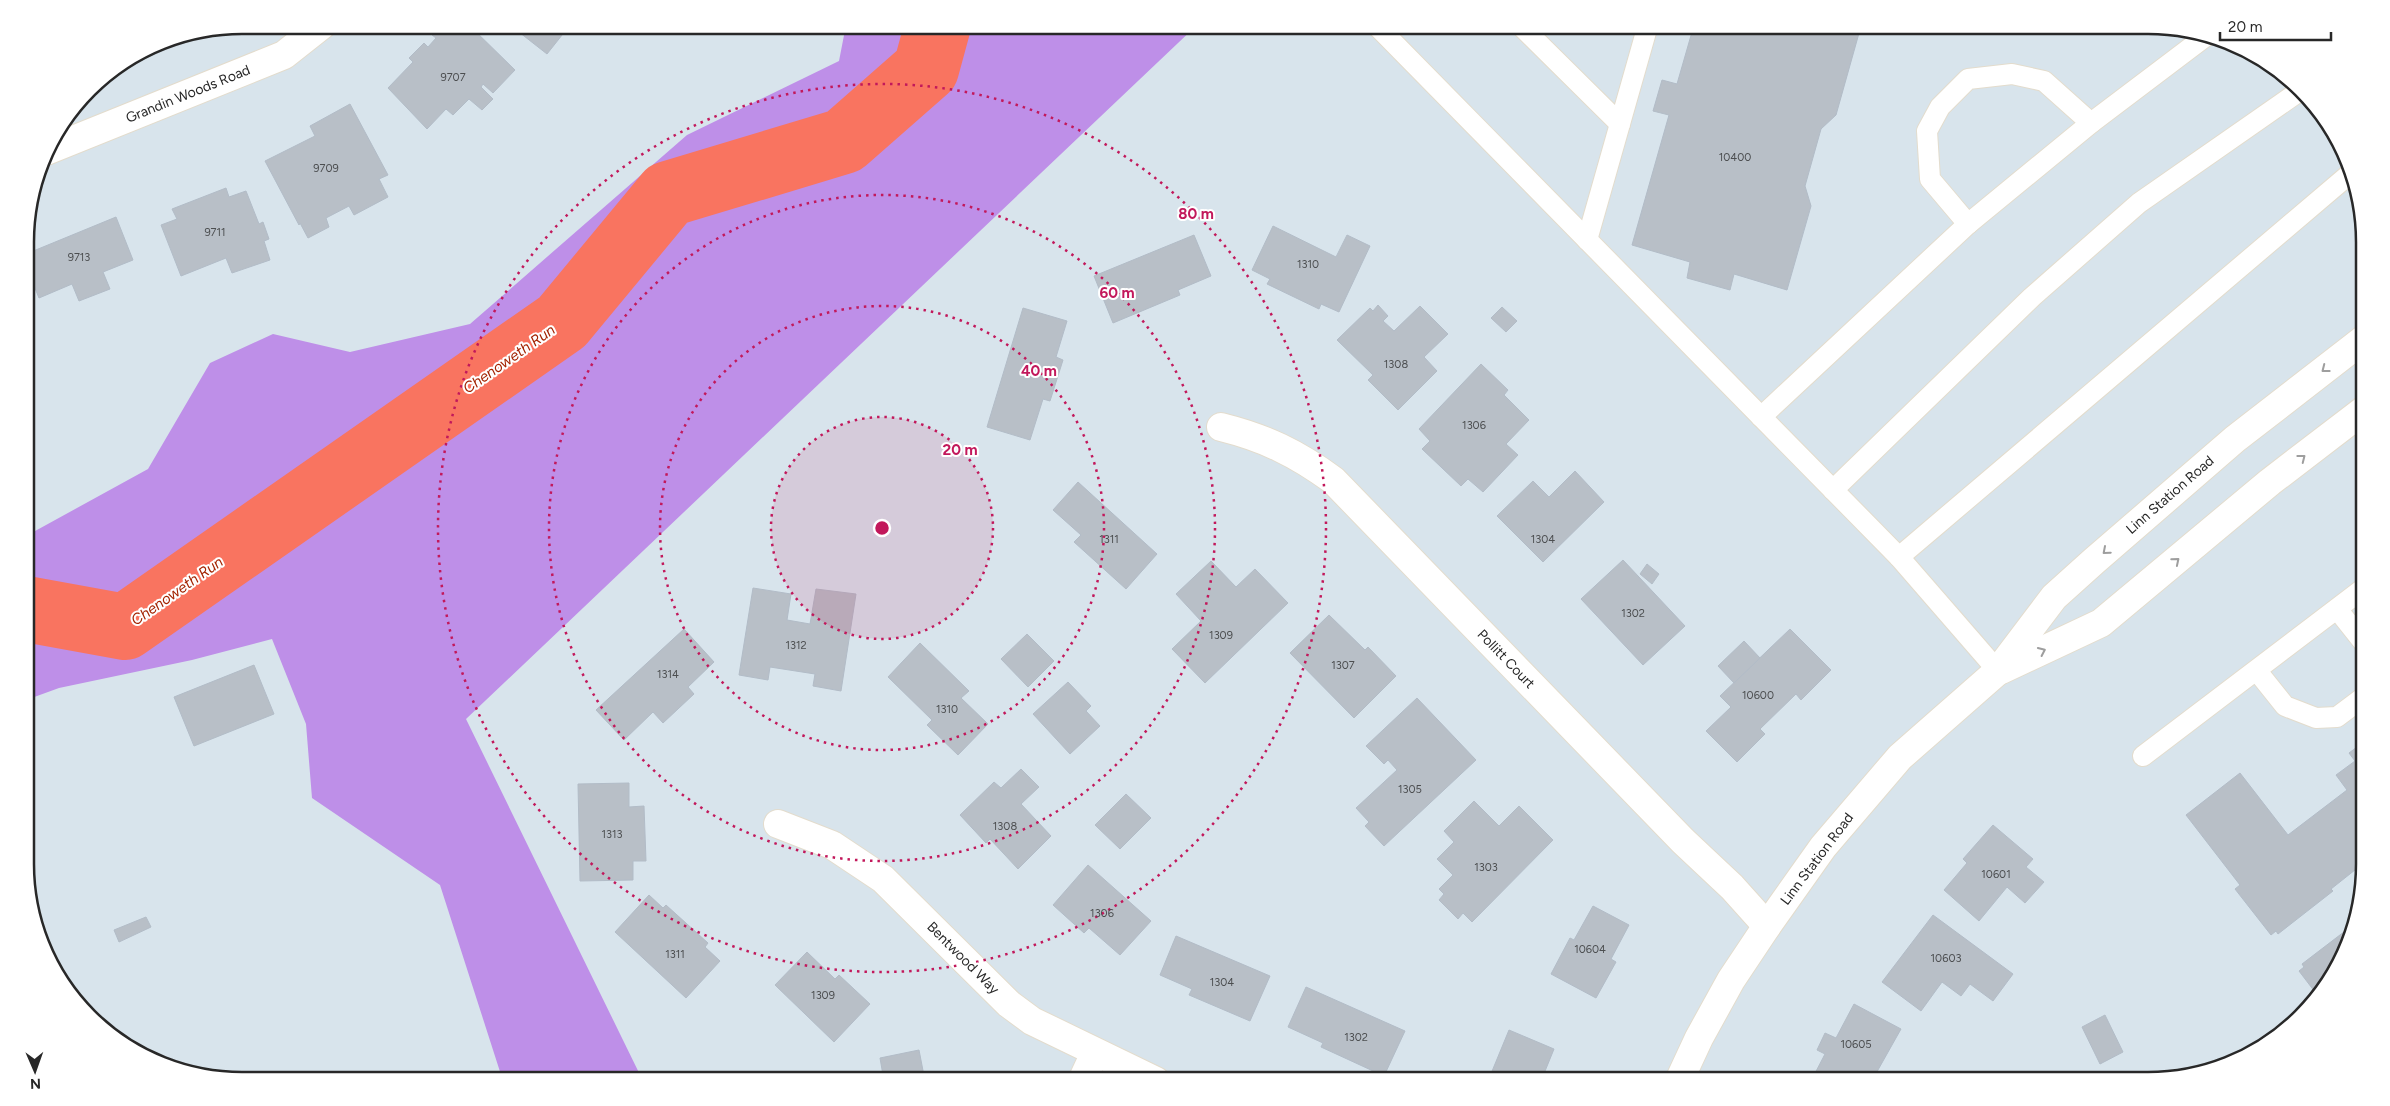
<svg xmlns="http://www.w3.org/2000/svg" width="2390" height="1106" viewBox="0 0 2390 1106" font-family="Figtree,sans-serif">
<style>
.green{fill:#be8fe8}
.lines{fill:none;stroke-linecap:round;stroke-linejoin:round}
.river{stroke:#f97460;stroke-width:66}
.building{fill:#b8bfc7;stroke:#b2bcc7}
.service-casing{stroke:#e3dccd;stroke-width:22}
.minor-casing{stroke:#e3dccd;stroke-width:30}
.tertiary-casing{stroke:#e3dccd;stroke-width:30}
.service{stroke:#fff;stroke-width:20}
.minor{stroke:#fff;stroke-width:28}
.tertiary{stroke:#fff;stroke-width:28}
.oneway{stroke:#9e9e9e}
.ring{fill:none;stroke:#c2185b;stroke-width:2.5;stroke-dasharray:2.5 5}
.labels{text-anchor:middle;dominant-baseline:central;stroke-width:4;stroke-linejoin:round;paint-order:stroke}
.number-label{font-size:11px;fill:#4c4e50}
.street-label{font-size:14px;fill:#282828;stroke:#fff}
.water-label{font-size:15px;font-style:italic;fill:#a32302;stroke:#fff}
.rim{fill:none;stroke:#282828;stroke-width:2.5}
.centre{fill:#c2185b;stroke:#fff;stroke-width:2.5}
.ring-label{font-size:15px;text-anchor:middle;font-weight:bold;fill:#c2185b;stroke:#fff;stroke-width:4;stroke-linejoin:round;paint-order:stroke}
</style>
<rect width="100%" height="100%" fill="#d8e4ec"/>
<polygon class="green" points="846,25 1197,25 466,719 643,1081 503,1081 440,885 312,798 306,724 272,639 192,660 59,688 26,700 26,536 148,469 210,363 273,334 350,352 470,324 687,135 839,61"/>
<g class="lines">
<polyline class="river" points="26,609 125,627 562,322 668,194 844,141 926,69 938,25"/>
</g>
<g class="building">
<polygon points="442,25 469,25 515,70 493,93 483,84 481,87 493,99 482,110 469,99 453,115 446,109 427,129 388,88 413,62 409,58 424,43 428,47 436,38 432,35"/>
<polygon points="510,25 570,25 547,54"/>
<polygon points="1694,25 1876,25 1871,30 1861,26 1836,115 1821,129 1805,186 1811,206 1787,290 1734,274 1730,290 1687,278 1690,262 1632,245 1669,115 1653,111 1662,80 1677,84"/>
<polygon points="350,104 388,175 379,179 388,197 354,215 349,206 326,218 329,227 308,238 300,223 299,225 265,161 315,136 310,126"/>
<polygon points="226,188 229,197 246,191 259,224 263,222 269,239 264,241 270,260 232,273 226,258 181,276 161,225 177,219 172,209"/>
<polygon points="116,217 133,260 103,272 110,289 79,301 72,284 39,298 26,266 26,254"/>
<polygon points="1273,226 1336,257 1347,235 1370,246 1339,312 1321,304 1319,309 1267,284 1270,279 1252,270"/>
<polygon points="1194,235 1211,276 1178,290 1180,295 1113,323 1094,276"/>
<polygon points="1378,305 1388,316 1383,321 1394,331 1420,306 1448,334 1424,357 1437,371 1398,410 1368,380 1373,375 1337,340 1370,308 1373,311"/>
<polygon points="1502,307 1517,321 1506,332 1491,318"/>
<polygon points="1023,308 1067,321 1056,357 1063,360 1050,401 1043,399 1030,440 987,427"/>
<polygon points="1481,364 1508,390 1504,395 1529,420 1506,444 1518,455 1483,492 1468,479 1461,486 1422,449 1430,441 1419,429"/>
<polygon points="1575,471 1604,502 1543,562 1497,516 1533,481 1549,497"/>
<polygon points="1078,482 1157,554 1126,589 1074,542 1081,535 1053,510"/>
<polygon points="1623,560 1685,626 1643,665 1581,599"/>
<polygon points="1211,561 1236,587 1255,569 1288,603 1205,683 1172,649 1201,621 1176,594"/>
<polygon points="1647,564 1659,574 1652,584 1640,574"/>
<polygon points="753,588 791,594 787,620 810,624 816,589 856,594 841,691 813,686 815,674 770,667 768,680 739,675"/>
<polygon points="1329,615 1365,650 1368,647 1396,676 1354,718 1290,653"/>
<polygon points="684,629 714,662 688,687 694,694 663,723 653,712 624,740 596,710"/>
<polygon points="1790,629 1831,670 1801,700 1796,694 1760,729 1765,734 1737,762 1706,731 1731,707 1720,696"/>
<polygon points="1027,634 1054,661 1028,687 1001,659"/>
<polygon points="1744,641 1760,658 1734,683 1718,666"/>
<polygon points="920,643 969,691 961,698 988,724 958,755 927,725 932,720 888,677"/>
<polygon points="254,665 274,714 194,746 174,697"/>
<polygon points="1068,682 1091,706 1086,711 1100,726 1070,754 1033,714"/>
<polygon points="1417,698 1476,760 1384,846 1365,826 1369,822 1356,808 1397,770 1388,760 1384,764 1366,746"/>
<polygon points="2365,741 2365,862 2331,889 2333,891 2278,934 2276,931 2271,935 2235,889 2240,885 2186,815 2240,773 2288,835 2347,790 2336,775 2355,761 2349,753"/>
<polygon points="1021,769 1039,787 1021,804 1051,836 1018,869 990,839 986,843 960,815 994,782 1001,788"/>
<polygon points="629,783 629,807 644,806 646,861 633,861 633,880 580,881 578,784"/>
<polygon points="1126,794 1151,818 1120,849 1095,825"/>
<polygon points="1474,801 1499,826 1519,806 1553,840 1472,922 1463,913 1458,919 1439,900 1444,894 1439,889 1453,875 1437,859 1454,842 1444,831"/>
<polygon points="1993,825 2033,859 2026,867 2044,882 2025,903 2007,887 1979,921 1944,890 1967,863 1963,859"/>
<polygon points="1088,865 1151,921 1120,955 1089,928 1084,933 1053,905"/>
<polygon points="649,895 663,908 666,905 708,943 705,947 720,961 686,998 615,932"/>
<polygon points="1593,906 1629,925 1611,959 1616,962 1596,998 1551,974 1570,938 1574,940"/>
<polygon points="1933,915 2013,974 1993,1001 1970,984 1961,996 1942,982 1921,1011 1882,982"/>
<polygon points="146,917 151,927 119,942 114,930"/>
<polygon points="2353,925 2348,948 2318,996 2299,971 2304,967 2302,964"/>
<polygon points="1176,936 1270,976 1250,1021 1189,995 1192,989 1160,975"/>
<polygon points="807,952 835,979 839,975 870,1004 834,1042 775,985"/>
<polygon points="1306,987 1405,1031 1384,1076 1321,1047 1323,1043 1288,1027"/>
<polygon points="1854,1004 1901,1029 1874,1077 1880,1081 1811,1081 1825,1054 1817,1050 1825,1033 1836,1038"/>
<polygon points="2105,1015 2123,1052 2100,1064 2082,1027"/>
<polygon points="1509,1030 1554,1049 1541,1081 1488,1081"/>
<polygon points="919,1050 925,1081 884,1081 880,1058"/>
</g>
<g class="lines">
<g class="service-casing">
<g id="service">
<polyline points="1376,25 1899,557 2352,172"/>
<polyline points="1520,25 1620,124"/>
<polyline points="1968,224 1930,179 1927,131 1940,107 1968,79 2012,74 2044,81 2091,123"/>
<polyline points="1587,240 1648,25"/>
<polyline points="1761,417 1968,224 2091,123 2206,36"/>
<polyline points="1833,490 2032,297 2139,203 2301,90"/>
<polyline points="1899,557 1998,671"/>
<polyline points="2337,609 2364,643"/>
<polyline points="2257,671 2285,706 2316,718 2337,717 2365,696"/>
<polyline points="2143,756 2364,588"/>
</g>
</g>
<g class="minor-casing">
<g id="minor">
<polyline points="46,151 284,55 322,25"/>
<path d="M1221,427C1265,438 1296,453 1333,480L1683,841L1732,887L1767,926"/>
<polyline points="778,824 832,845 883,879 1009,1004 1032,1021 1156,1081"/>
<polyline points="1082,1081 1095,1053"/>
</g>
</g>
<g class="tertiary-casing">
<g id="tertiary">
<polyline points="2001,670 2101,623 2270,482 2364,410"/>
<polyline points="1679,1081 1699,1038 1731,980 1767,926 1823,847 1900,757 1998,671 2054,597 2094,561 2235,439 2364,339"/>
</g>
</g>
<use href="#service" class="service"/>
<use href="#minor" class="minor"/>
<use href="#tertiary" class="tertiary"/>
</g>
<defs><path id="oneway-chevron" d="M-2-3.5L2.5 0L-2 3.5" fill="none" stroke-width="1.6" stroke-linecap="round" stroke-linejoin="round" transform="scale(1.25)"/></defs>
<g class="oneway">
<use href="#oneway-chevron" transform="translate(2325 369) rotate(142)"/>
<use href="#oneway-chevron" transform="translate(2302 458) rotate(-38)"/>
<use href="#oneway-chevron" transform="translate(2106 551) rotate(139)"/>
<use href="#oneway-chevron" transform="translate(2176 561) rotate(-40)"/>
<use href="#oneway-chevron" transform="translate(2042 651) rotate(-25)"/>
</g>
<circle cx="882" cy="528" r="111" fill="#c2185b" fill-opacity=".12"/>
<g class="ring">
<circle cx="882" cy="528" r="111"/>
<circle cx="882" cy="528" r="222"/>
<circle cx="882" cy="528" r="333"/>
<circle cx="882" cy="528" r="444"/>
</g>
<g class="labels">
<g class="number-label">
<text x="453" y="77">9707</text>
<text x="1735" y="157">10400</text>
<text x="326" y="168">9709</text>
<text x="215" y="232">9711</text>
<text x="79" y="257">9713</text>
<text x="1308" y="264">1310</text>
<text x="1396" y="364">1308</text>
<text x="1474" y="425">1306</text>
<text x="1109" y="539">1311</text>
<text x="1543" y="539">1304</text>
<text x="1633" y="613">1302</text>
<text x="1221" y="635">1309</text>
<text x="796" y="645">1312</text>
<text x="1343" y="665">1307</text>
<text x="668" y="674">1314</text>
<text x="1758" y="695">10600</text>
<text x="947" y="709">1310</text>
<text x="1410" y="789">1305</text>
<text x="1005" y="826">1308</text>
<text x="612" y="834">1313</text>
<text x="1486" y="867">1303</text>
<text x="1996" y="874">10601</text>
<text x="1102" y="913">1306</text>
<text x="1590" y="949">10604</text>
<text x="675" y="954">1311</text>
<text x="1946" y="958">10603</text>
<text x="1222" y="982">1304</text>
<text x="823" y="995">1309</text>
<text x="1356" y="1037">1302</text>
<text x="1856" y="1044">10605</text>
</g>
<g class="street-label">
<text transform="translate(188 94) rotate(-22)">Grandin Woods Road</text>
<text transform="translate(2170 495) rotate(-41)">Linn Station Road</text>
<text transform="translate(1506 659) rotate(46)">Pollitt Court</text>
<text transform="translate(1817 859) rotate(-53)">Linn Station Road</text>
<text transform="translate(963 958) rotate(45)">Bentwood Way</text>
</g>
<g class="water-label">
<text transform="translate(509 359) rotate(-35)">Chenoweth Run</text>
<text transform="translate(177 591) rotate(-35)">Chenoweth Run</text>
</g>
</g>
<path d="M0 0H2390V1106H0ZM242 34H2148A208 208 0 0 1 2356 242V864A208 208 0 0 1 2148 1072H242A208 208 0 0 1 34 864V242A208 208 0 0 1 242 34Z" fill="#fff" fill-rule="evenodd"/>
<path class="rim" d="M242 34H2148A208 208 0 0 1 2356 242V864A208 208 0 0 1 2148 1072H242A208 208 0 0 1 34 864V242A208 208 0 0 1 242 34Z"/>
<circle cx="882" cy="528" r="8" class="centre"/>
<g class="ring-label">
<text x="1196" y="219">80 m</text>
<text x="1117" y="298">60 m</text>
<text x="1039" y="376">40 m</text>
<text x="960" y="455">20 m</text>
</g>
<g transform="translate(35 1071) rotate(178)" stroke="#ffffff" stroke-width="4" paint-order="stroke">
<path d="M0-4L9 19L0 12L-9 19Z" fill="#282828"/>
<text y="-8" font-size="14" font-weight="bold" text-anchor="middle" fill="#282828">N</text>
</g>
<path d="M2220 32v8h111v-8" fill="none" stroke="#282828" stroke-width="2.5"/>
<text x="2228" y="32" font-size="15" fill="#282828" stroke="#ffffff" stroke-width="4" paint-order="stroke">20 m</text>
</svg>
